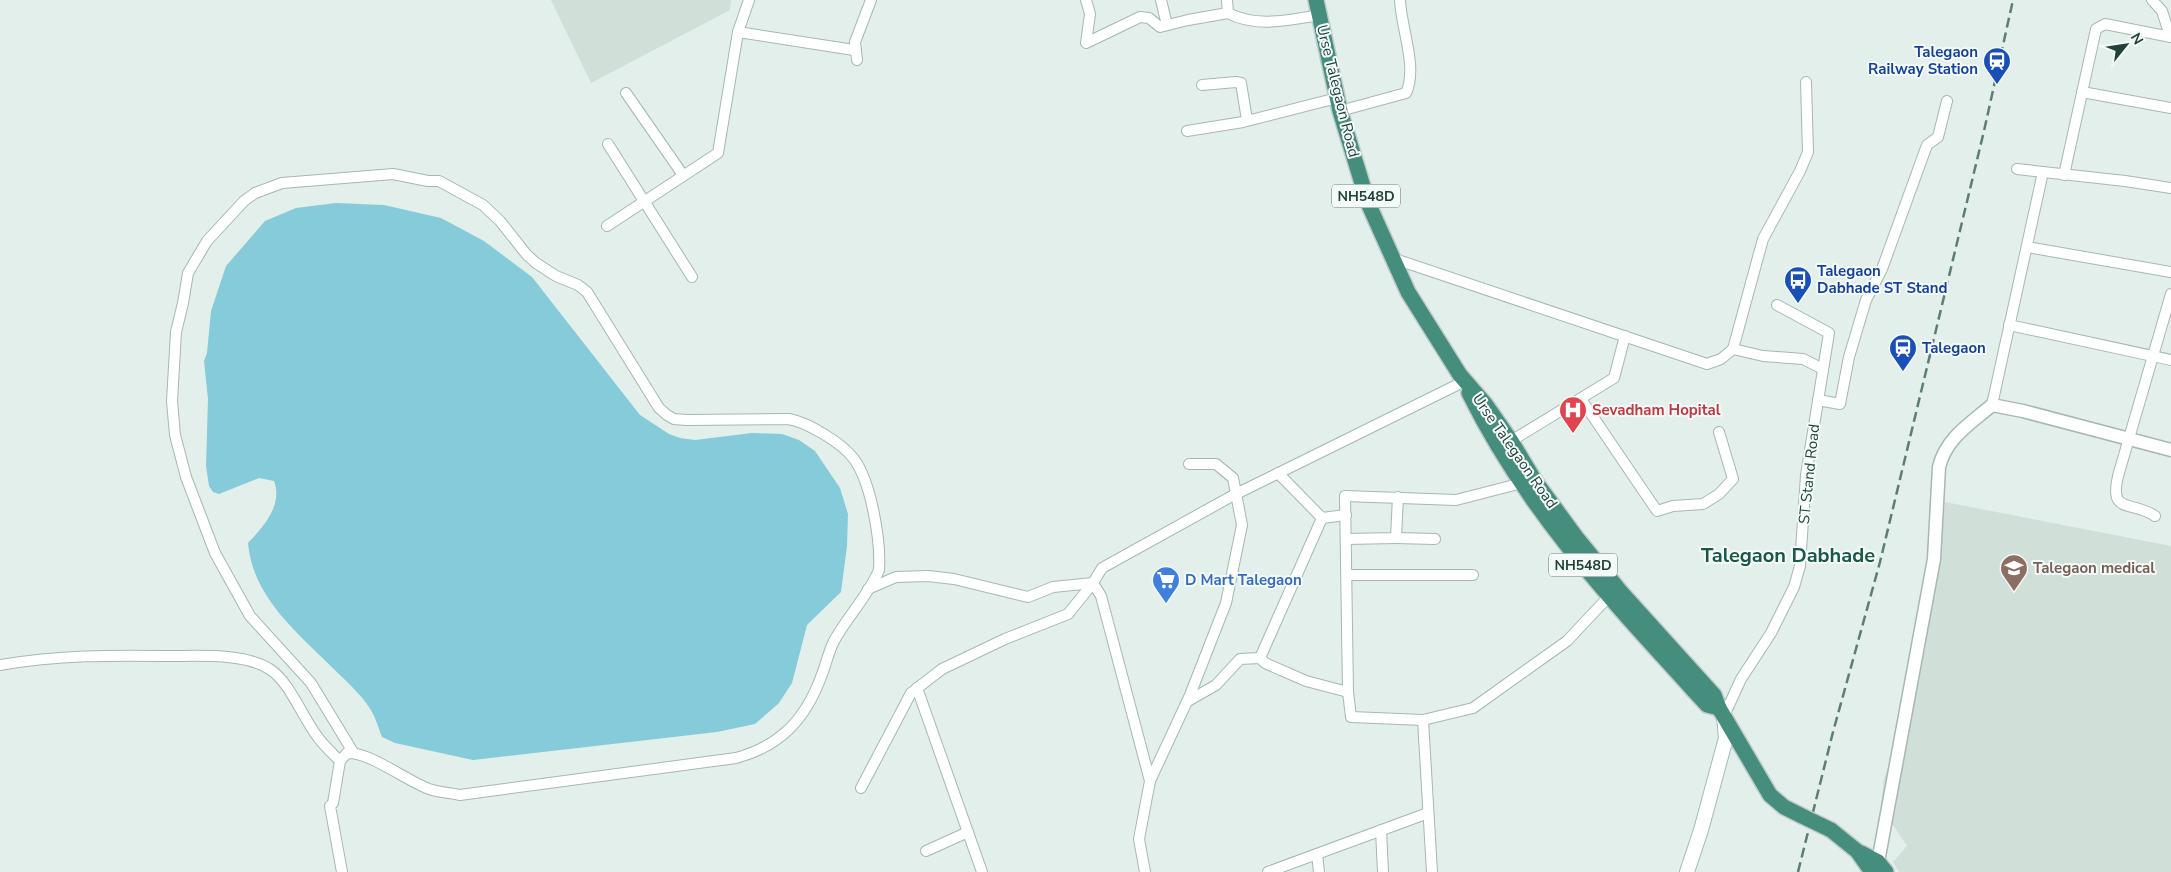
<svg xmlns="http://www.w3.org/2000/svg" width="2171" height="872" viewBox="0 0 2171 872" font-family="'Nunito Sans',sans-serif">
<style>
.built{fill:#d1dfd9}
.water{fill:#85cbda}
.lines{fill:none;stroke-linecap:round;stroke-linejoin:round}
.minor-casing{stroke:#a5b8b2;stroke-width:12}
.tertiary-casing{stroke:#a5b8b2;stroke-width:15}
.secondary-casing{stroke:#a0bcb2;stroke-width:16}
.trunk-casing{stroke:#c1cac8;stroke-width:18}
.minor{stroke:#fff;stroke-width:10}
.tertiary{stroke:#fff;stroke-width:12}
.secondary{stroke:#fff;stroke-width:14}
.trunk{stroke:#458e7e;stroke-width:15}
.rail{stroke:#5b7e75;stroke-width:2.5;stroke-dasharray:10 5;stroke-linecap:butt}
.trunk-bridge-casing{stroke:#c1cac8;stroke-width:18;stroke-linecap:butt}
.trunk-bridge{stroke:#458e7e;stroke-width:15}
.labels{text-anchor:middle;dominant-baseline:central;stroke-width:4;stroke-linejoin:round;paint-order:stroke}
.shield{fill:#f4faf7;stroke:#607973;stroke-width:1}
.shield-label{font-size:14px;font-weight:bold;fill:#20423a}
.transit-label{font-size:15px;font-weight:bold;fill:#164399;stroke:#f4faf7;text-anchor:start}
.street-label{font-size:15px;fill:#20423a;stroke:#f4faf7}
.health-label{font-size:15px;font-weight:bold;fill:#be3a42;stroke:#f4faf7;text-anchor:start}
.education-label{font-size:15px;font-weight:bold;fill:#785e54;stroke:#f4faf7;text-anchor:start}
.shop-label{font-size:15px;font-weight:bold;fill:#366cbe;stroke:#f4faf7;text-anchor:start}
.district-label{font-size:20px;font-weight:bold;fill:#195749;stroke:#f4faf7}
</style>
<rect width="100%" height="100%" fill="#e3efea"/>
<g class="built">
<polygon points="551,0 731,0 730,10 591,83"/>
<polygon points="1945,502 2171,546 2171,872 1899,872 1893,862 1907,846 1893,825 1879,823 1884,779 1901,728 1934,569"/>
</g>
<path class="water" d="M336,203L384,205L441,218L484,241L532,277L640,415L669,434L680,438L695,440L752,433L782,434L799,440L815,451L840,488L848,514L847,546L841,592L807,625L792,683L779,703L755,724L717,732L473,760L395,743L382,737C379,729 376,719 372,712C365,699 352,687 342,677C304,638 253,601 248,543C264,526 283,505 274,481L259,478L219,494L213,492L209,486L206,466L208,399L204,361L207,353L211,311L226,266L265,221L296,208Z"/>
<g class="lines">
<g class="minor-casing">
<g id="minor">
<polyline points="1086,0 1090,14 1086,43 1140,17 1149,18 1160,27 1188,20 1228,13"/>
<polyline points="1161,0 1167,25"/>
<path d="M1227,0L1228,13C1256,28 1290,20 1319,15"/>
<polyline points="2152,0 2162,11 2170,36"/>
<polyline points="738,32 749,0"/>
<polyline points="857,60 855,42 871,0"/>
<polyline points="1202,85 1236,82 1241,83 1247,120"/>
<polyline points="2082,92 2171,108"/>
<polyline points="626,93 683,175"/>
<path d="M1340,111L1406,93C1418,67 1401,28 1400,0"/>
<polyline points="1187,131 1243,122 1337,98"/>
<polyline points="608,144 692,277"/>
<polyline points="2017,169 2125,181 2171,188"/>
<polyline points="2064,175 2096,29 2105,24 2171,37"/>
<polyline points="607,226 718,153 738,32 854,50"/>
<polyline points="2027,247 2171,272"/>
<polyline points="1392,258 1707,364 1721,359 1733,349 1763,356 1803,359 1823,369"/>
<polyline points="2009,325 2171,360"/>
<polyline points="1733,349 1763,239 1800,171 1808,152 1806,82"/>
<polyline points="1581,399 1657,511 1673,506 1703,504 1719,494 1733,479 1719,432"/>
<polyline points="1818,400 1840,404 1849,357 1866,300 1882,269 1927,145 1938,137 1947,101"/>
<polyline points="1992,405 2043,172"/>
<polyline points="1511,441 1614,378 1625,336"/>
<polyline points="1278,473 1322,518"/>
<polyline points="1522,483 1456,500 1345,496 1348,692 1351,717 1423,720 1473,708 1567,641 1613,592"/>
<polyline points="1346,515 1322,518 1260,658 1265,663 1306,681 1348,692"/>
<path d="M2155,516C2131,500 2109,515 2118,476L2171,294"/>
<polyline points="1396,538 1435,539"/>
<polyline points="1346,539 1396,538 1398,497"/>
<polyline points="1347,575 1473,575"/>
<polyline points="868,589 896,577 928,576 954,579 1028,597 1053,587 1093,583"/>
<path d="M0,665C59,655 111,655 171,656C200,656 247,653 271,670C290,683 303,718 317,736C323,745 332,753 340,761"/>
<polyline points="917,688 982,872"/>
<polyline points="1188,701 1216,685 1240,659 1260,658"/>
<polyline points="1724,716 1741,679 1771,633 1794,587 1800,566 1806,475 1829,333 1777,305"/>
<polyline points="1423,720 1432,872"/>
<polyline points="1150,781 1101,596 1093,583 1102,568 1232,496 1463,382"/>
<polyline points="861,788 911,693 942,669 1005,639 1068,614 1093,583"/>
<polyline points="1381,830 1383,872"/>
<polyline points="926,851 968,832"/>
<polyline points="1317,854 1319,872"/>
<path d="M342,872L330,806L333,803L340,761L347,753C368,751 407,781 429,789C438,792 450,793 460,795L736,758C780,746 805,720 821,677C826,665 828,653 834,641C847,617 868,596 879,570C881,541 871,482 854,459C842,443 809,423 789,419L687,420L674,419L667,415L659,408L587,292L578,285L556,276L536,263L527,255L500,221L483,205L439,181H428L393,174L282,183L255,193L244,201L207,241L188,273L183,303L176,332L172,401L175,435L186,477L215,553L250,616L311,683L353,752"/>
<polyline points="1145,872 1139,839 1150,781 1190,695 1226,603 1242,525 1233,478 1216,464 1189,464"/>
<polyline points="1268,872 1428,813"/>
</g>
</g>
<g class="tertiary-casing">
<path id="tertiary" d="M1878,862L1934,559L1939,467C1946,438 1970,424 1992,405L2023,411L2171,450"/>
</g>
<g class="secondary-casing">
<polyline id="secondary" points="1687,872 1701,830 1726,738 1724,716"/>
</g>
<g class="trunk-casing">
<g id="trunk">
<polyline points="1316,0 1340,111 1368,203 1408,292 1460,375 1486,405 1511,441 1535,481 1576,537 1620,591 1714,695 1719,708 1770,795 1784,807 1802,816"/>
<path d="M1469,393C1504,464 1552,530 1604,590C1633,625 1665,658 1695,692L1707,705L1719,708"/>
<polyline points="1831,830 1857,851 1872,872"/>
<polyline points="1861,853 1878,862 1886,872"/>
</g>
</g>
<use href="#minor" class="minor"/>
<use href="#tertiary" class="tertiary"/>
<use href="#secondary" class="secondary"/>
<use href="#trunk" class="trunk"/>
<polyline class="rail" points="1798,872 1833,732 1880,562 1984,131 2013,0"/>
<g class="trunk-bridge-casing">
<polyline id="trunk-bridge" points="1802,816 1831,830"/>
</g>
<use href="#trunk-bridge" class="trunk-bridge"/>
</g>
<defs>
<g id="station-pin" transform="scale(1.4375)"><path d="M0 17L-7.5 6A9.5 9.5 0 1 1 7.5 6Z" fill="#1a4fb4" stroke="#f4faf7"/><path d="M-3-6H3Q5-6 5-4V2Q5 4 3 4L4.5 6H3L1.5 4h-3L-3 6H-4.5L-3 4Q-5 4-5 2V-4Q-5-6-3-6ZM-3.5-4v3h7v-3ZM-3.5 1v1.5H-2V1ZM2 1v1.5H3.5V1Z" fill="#fff"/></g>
<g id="bus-pin" transform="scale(1.4375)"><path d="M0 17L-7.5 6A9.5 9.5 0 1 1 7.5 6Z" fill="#1a4fb4" stroke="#f4faf7"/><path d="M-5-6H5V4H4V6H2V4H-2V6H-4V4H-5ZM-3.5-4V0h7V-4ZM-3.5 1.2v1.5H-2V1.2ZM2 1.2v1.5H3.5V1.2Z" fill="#fff"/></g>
<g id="hospital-pin" transform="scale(1.4375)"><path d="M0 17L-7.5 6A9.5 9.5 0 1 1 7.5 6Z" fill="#e0444e" stroke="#f4faf7"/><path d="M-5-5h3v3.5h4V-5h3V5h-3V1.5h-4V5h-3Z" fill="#fff"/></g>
<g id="university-pin" transform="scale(1.4375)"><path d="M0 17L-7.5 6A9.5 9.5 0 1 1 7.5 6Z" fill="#8d6e63" stroke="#f4faf7"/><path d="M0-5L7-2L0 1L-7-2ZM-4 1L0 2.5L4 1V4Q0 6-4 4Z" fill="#fff"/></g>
<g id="supermarket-pin" transform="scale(1.4375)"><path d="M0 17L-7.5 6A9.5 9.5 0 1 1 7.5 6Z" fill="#3f7fe0" stroke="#f4faf7"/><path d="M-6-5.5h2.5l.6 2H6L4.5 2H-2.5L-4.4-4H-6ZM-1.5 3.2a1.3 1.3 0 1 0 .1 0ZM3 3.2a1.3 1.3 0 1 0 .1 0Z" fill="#fff"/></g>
</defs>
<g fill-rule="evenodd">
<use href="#station-pin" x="1997" y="61"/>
<use href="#bus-pin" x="1798" y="280"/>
<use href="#station-pin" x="1903" y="348"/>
<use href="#hospital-pin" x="1573" y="410"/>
<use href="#university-pin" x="2014" y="568"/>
<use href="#supermarket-pin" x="1166" y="580"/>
</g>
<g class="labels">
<g class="shield">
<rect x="1332" y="184.5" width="68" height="23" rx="4"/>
<rect x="1549" y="553.5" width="68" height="23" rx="4"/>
</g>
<g class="shield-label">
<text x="1366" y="196">NH548D</text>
<text x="1583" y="565">NH548D</text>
</g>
<g class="transit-label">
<text x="1978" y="52" text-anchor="end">Talegaon<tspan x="1978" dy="17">Railway Station</tspan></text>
<text x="1817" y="271">Talegaon<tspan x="1817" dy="17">Dabhade ST Stand</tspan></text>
<text x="1922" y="348">Talegaon</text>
</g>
<g class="street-label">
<text transform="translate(1338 91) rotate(76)">Urse Talegaon Road</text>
<text transform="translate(1515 451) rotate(55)">Urse Talegaon Road</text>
<text transform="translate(1809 474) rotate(-84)">ST Stand Road</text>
</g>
<g class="health-label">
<text x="1592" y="410">Sevadham Hopital</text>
</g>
<g class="education-label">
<text x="2033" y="568">Talegaon medical</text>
</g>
<g class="shop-label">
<text x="1185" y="580">D Mart Talegaon</text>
</g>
<g class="district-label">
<text x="1788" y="555">Talegaon Dabhade</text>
</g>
</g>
<g transform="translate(2126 45) rotate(60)" stroke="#f4faf7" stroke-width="4" paint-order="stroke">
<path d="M0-4L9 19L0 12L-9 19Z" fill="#20423a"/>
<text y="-8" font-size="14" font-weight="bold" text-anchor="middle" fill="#20423a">N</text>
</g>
</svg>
